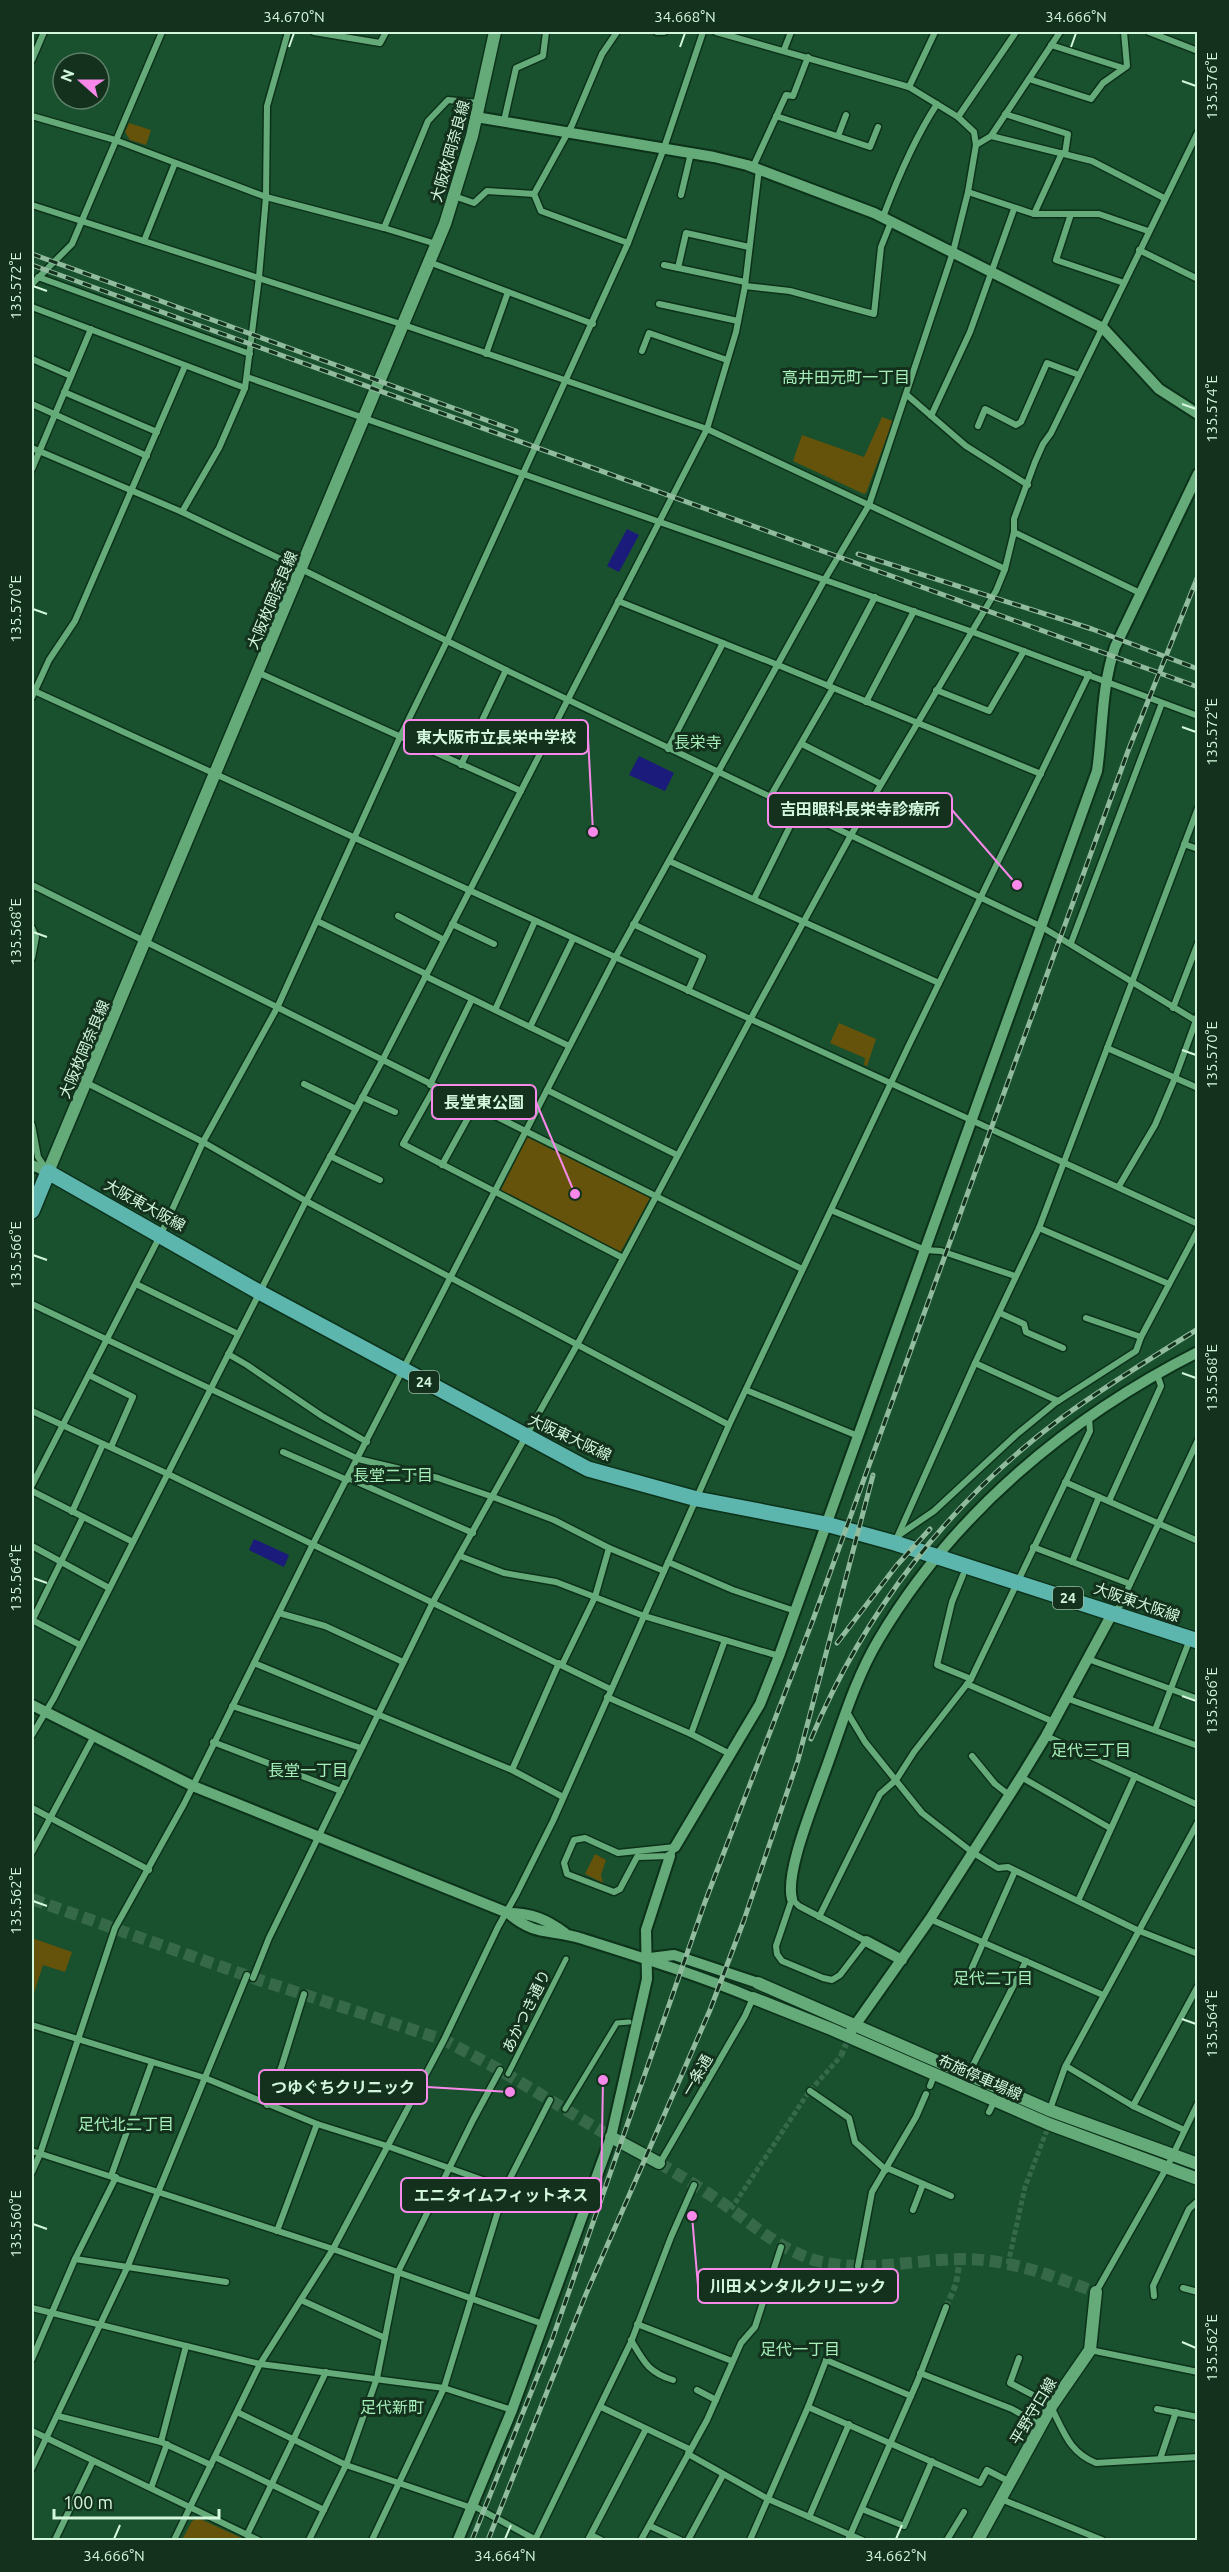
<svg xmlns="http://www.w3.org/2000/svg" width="1229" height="2572" viewBox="0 0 1229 2572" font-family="Ubuntu,'Noto Sans JP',sans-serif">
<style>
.green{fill:#65520b}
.water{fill:#1b1b7c}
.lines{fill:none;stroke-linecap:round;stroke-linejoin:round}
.pedestrian-tunnel{stroke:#356947;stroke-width:5;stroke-dasharray:5 2.5;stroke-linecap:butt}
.minor-tunnel{stroke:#356947;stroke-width:6;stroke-dasharray:6 3;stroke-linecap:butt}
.secondary-tunnel{stroke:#356947;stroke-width:12;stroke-dasharray:12 6;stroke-linecap:butt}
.pedestrian-casing{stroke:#0c321a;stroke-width:8}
.minor-casing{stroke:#0c321a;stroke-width:9}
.tertiary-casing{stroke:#0c321a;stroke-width:14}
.secondary-casing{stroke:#0c321a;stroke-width:15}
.primary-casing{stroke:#0c321a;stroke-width:18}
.pedestrian{stroke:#65ab7a;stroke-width:5}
.minor{stroke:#65ab7a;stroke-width:6}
.tertiary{stroke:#65ab7a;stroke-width:10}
.secondary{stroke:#65ab7a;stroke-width:12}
.primary{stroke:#5db6ae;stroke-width:15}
.rail-casing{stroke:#90bb9d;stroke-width:5}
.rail{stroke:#13311d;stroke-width:3;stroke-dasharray:9;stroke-linecap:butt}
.ticks{fill:none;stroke:#d3f7dc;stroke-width:2}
.labels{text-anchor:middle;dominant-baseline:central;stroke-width:6;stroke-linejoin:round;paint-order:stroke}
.shield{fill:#13311d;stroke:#99bca3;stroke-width:1.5}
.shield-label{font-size:14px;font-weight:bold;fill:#d3f7dc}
.street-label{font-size:15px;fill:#d3f7dc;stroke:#13311d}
.neighbourhood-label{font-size:16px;fill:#a7f0ba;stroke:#13311d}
.leader{fill:none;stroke:#f888e9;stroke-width:2}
.callout-dot{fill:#f888e9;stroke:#13311d;stroke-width:2}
.callout{fill:#13311d;stroke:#f888e9;stroke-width:2}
.callout-label{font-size:16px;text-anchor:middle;font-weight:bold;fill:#d3f7dc}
.neatline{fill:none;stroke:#d3f7dc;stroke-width:2}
.ticks-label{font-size:15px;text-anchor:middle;fill:#d3f7dc}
</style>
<rect width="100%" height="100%" fill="#19502d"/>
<g class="green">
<polygon points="129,123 151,130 146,145 130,140 125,132"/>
<polygon points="882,417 893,421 866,493 864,494 793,461 802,435 864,457"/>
<polygon points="839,1023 876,1039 867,1066 864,1065 865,1058 830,1043"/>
<polygon points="527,1137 650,1198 620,1253 501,1190"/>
<polygon points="595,1854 606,1860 601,1875 603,1883 585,1874"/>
<polygon points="32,1938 72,1952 65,1972 43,1965 32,1999"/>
<polygon points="198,2518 246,2540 182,2540 192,2521"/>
</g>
<g class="water">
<polygon points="627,529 639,535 619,572 607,566"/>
<polygon points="639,756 674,773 665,791 629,775"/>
<polygon points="254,1539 289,1555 284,1567 249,1550"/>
</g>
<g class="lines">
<g class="pedestrian-tunnel">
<polyline points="731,2209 808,2093 841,2056"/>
<polyline points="1008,2264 1025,2187 1049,2125"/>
</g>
<g class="minor-tunnel">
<polyline points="841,2056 849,2037"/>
<polyline points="946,2307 956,2284 960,2259"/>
</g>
<g class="secondary-tunnel">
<polyline points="32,1899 253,1978 444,2040 500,2070 611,2137"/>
<path d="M659,2163C684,2178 709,2193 732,2210C761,2231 783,2251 818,2261C865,2273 912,2260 959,2259C1007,2258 1052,2276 1096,2292"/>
</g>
<g class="pedestrian-casing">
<g id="pedestrian">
<polyline points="508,2074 566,1959"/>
<polyline points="565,2109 617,2023 629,2022"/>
</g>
</g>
<g class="minor-casing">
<g id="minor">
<polyline points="314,32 380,43 386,32"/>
<polyline points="617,32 602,54 572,125 534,194 541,211 628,243"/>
<polyline points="657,32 664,32"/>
<polyline points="1149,32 1198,51"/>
<polyline points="1051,45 1123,68"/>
<polyline points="784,50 791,32"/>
<polyline points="32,60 44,32"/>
<polyline points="1029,79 1091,99 1103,83 1127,66 1124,32"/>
<polyline points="909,87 935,32"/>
<polyline points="1005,114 1068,134 1065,154"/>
<polyline points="32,116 115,140 266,197 384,228 436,244"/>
<polyline points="776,116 870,147 878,127"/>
<polyline points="958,117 1016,32"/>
<polyline points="504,121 516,68 543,56 546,32"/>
<polyline points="838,136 846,115"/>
<polyline points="991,136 1092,161 1164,198"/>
<polyline points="976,145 991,136 1060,32"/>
<polyline points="753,167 786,95 793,96 808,57"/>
<polyline points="968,192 1034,214 1099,214 1148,231"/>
<polyline points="681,195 691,153"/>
<polyline points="454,196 474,203 487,191 534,194"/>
<polyline points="32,205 404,325 707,429 1005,569"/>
<polyline points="1034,214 1062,153"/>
<polyline points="1071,214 1056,260 1124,283"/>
<path d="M883,217C898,177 914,139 937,104"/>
<polyline points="384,228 428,121 448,100 479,103"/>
<polyline points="144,241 175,163"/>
<polyline points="1139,250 1198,279"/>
<polyline points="429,262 593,324"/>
<polyline points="664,265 745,282"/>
<polyline points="678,268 686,233 749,247"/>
<polyline points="38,277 250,354"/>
<polyline points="32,284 72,244 162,32"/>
<polyline points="745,286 790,291 874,314 881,247 891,222"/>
<polyline points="659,304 738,321"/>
<polyline points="32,307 245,388"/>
<polyline points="642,351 649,333 727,360"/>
<polyline points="486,354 508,292"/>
<polyline points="32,359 71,376"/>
<polyline points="247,377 970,631 1198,716"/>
<polyline points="64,392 157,432"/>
<polyline points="907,395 966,446 1028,485"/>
<polyline points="32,404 147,456"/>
<polyline points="931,416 970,332 1014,209"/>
<polyline points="978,426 985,409 1016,425 1021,422 1047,363 1079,375"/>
<polyline points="32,448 182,512 289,563 506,670 1042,927 1198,1022"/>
<polyline points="32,469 91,329"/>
<polyline points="182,512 219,448 245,388 259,277 266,197 267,106 288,32"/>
<polyline points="1014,532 1140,593"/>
<polyline points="618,601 778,665 1041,774"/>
<polyline points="257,672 521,791"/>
<polyline points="828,686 875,597"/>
<polyline points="32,690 1198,1224"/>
<polyline points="936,690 989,711 1024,651"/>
<polyline points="32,697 49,660 75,621 185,366"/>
<polyline points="866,702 914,611"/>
<polyline points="802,744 881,784"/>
<polyline points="668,749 723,643"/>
<polyline points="461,765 506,670"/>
<polyline points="770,797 833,688"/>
<polyline points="1184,844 1198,849"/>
<polyline points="669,861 939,983"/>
<polyline points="32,885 802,1269"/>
<polyline points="754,899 798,810"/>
<polyline points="398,916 444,940"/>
<polyline points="317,921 426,974"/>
<polyline points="452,924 494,944"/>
<polyline points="633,924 703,957 688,991"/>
<polyline points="32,928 36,937 32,958"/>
<polyline points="1071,943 1162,703"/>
<polyline points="425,976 569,1046"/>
<polyline points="1173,1008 1198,943"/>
<polyline points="495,1010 535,921"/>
<polyline points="530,1027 573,939"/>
<polyline points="1107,1048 1198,1088"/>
<polyline points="87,1083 203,1142 306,1201 729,1425"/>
<polyline points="304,1084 356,1109"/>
<polyline points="430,1085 472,999"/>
<polyline points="435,1087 403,1144 623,1258"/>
<polyline points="547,1090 677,1155"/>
<polyline points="362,1097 395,1112"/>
<polyline points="32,1125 38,1157 46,1169"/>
<polyline points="330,1156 380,1180"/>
<polyline points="442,1165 474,1107"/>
<polyline points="1119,1186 1155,1125 1175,1078 1198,1015"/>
<polyline points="831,1210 925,1250 941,1251 1015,1276"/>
<polyline points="1039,1228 1169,1284"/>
<polyline points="136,1284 238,1334"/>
<polyline points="32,1304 358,1459 438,1478 493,1497 554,1520 609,1548 664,1571"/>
<polyline points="1000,1313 1024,1324 1026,1332 1063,1348"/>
<polyline points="1086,1318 1141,1337"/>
<polyline points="228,1354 247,1365 322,1416 367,1442"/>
<polyline points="975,1363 1058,1401"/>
<polyline points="89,1375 133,1397 111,1447"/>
<polyline points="746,1390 858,1436"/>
<polyline points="32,1411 168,1474 610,1689"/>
<polyline points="283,1452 347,1480"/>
<polyline points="348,1478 473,1533"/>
<polyline points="1065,1482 1198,1541"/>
<polyline points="32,1485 161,1234 203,1142 277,1008 400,737 447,641 628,243 664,148 703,32"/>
<polyline points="32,1491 133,1542"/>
<polyline points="1109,1501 1161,1386 1157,1374"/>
<polyline points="72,1512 103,1444"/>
<polyline points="899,1535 934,1511 1016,1435 1055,1403 1136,1351 1141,1337 1198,1230"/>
<polyline points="895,1542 975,1363 1039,1228 1198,808"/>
<polyline points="32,1546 109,1588"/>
<polyline points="1033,1547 1130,1584"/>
<polyline points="460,1556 504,1573 556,1582 644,1616 779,1656"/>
<polyline points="668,1562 733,1590 795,1611"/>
<polyline points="1072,1562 1099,1497"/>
<polyline points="963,1575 952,1602 937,1665 971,1679"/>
<polyline points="1114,1612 1120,1606 1130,1584 1198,1440"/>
<polyline points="279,1613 325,1626 403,1662"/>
<polyline points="32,1620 80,1645"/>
<polyline points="32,1621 83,1517"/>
<polyline points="1088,1659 1198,1699"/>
<polyline points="254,1663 512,1770 563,1797"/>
<polyline points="562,1665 595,1597 609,1548"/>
<polyline points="967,1684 1054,1722"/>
<polyline points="607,1697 691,1734 730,1754"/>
<polyline points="1066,1698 1198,1746"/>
<polyline points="232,1706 361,1748"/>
<polyline points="847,1712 865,1742 922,1813 972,1852 998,1868 1008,1867 1137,1930 1198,1954"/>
<polyline points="1155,1730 1190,1639"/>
<polyline points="691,1734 725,1640"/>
<polyline points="32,1735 54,1698 306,1201 382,1061 707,429 736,332 745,286 759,169"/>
<polyline points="1046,1736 1198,1805"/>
<polyline points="213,1742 341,1791"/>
<polyline points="972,1756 995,1784 1009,1795"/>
<polyline points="512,1770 559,1663"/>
<polyline points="1021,1777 1110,1828"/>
<polyline points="32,1808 149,1870"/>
<polygon points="585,1838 618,1853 675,1847 670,1856 637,1857 620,1889 614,1892 567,1874 564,1863 574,1840"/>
<polyline points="32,1852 94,1736"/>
<polygon points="792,1899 799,1906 866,1941 840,1975 832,1980 823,1978 782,1961 777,1954 776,1946"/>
<polyline points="1078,1901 1135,1776"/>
<polyline points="819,1917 880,1794 896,1780 914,1752 971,1679 1090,1431 1089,1418"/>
<polyline points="930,1919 1103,1995"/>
<polyline points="971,1970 1015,1871"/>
<polyline points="253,1978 269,1938 433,1602 577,1345 750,1020 851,835 996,591 1005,569 1014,532 1014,519 1035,462 1043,444 1051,433 1198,132"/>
<polyline points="32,2025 205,2078 317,2124 387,2146 505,2188"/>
<polyline points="1066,2066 1133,2106 1184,2130"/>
<polyline points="968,2075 1026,1961"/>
<polyline points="930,2086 935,2073"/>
<polyline points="810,2091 849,2118 855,2142 886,2170"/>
<polyline points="267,2105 282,2065 304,1994"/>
<polyline points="1133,2106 1198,1986"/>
<polyline points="989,2112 995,2100"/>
<polyline points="1049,2112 1065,2067 1198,1822"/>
<polyline points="32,2151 333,2249 543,2324"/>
<polyline points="660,2163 745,2016 753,1998"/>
<polyline points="887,2168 951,2196"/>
<polyline points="32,2172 40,2154 115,1928 184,1804 313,1544 615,958 825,579 869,505 953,252 968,192 976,145 974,132 958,117 909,87 716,32"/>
<polyline points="111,2176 152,2062"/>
<polyline points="913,2210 923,2184"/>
<polyline points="277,2231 317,2124"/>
<polyline points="75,2259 226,2282"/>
<polyline points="858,2266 872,2192 916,2117 926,2094"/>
<polyline points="1183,2288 1198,2292"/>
<polyline points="1096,2292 1167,2167 1198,2103"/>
<polyline points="1154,2296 1153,2286 1189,2209 1198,2201"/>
<polyline points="301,2300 385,2338"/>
<polyline points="32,2308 260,2364 444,2388 512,2410"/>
<polyline points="637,2324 732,2361"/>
<path d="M631,2340C644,2362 648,2372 673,2380"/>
<polyline points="1090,2350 1198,2372"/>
<polyline points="1019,2358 1010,2383 1052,2405"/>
<polyline points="32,2359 75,2259 116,2177"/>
<polyline points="826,2360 911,2396"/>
<polyline points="920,2373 1012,2409 1040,2425"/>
<polyline points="697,2390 716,2400"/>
<polyline points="601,2407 689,2449 688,2454 768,2499 862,2540"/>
<polyline points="808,2407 980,2483 987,2470 1010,2482"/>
<path d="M1051,2407C1064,2432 1069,2452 1096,2463L1198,2457"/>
<polyline points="1157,2409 1198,2417"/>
<polyline points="237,2412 346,2465 472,2508"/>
<polyline points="58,2416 161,2442 211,2465"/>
<polyline points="32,2431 258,2540"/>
<polyline points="161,2442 186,2346"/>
<polyline points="215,2457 324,2510"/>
<polyline points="1160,2459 1176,2412"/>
<polyline points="32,2468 127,2268 247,1975"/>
<polyline points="151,2488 167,2444"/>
<polyline points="1001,2499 1102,2540"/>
<polyline points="474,2506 536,2540"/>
<polyline points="862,2509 904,2526 932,2461"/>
<polyline points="809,2517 849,2424"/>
<polyline points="650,2526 680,2540"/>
<polyline points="247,2535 326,2372"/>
<polyline points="591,2535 601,2540"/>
<polyline points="55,2540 93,2461"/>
<polyline points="174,2540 260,2364 333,2249 444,2040 498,1927 516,1895 553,1821 729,1425 908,1047 1089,674"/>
<polyline points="309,2540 346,2465 377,2378 398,2272 473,2120 500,2070"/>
<polyline points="372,2540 444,2388 505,2188 550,2100"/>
<polyline points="535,2540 631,2342 671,2237 694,2185"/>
<polyline points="588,2540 646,2429"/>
<polyline points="641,2540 707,2420 741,2343 755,2327 781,2247"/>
<polyline points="688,2540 723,2475"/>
<polyline points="750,2540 808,2407 830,2350"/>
<polyline points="848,2540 918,2380 946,2307"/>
<polyline points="947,2540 964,2512"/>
</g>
</g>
<g class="tertiary-casing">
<g id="tertiary">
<polyline points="476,117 714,157 747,165 874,213 1103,328 1159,389 1198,414"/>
<polyline points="32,1165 48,1172"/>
<path d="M32,1705L193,1786L508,1913C537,1938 550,1928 583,1939C640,1957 698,1975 753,1998"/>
<path d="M675,1847L760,1704L779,1656L1097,771C1103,730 1101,688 1115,647L1198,474"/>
<path d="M792,1899C785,1874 812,1808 821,1782C839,1735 853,1682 879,1639C953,1514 1069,1417 1198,1352"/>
<path d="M508,1913C531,1913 546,1919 565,1933"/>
<polyline points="866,1941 902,1960"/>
<polyline points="650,1958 674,1955 758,1983"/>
<polyline points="851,2031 930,1919 1021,1777 1046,1736 1113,1612"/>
<polyline points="458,2540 512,2410 611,2137 647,1979 646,1930 670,1856"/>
</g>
</g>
<g class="secondary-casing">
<g id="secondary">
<polyline points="48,1172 445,224 472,136 495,32"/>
<polyline points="758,1983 1049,2110 1198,2164"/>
<polyline points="753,1998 831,2029 1049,2124 1198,2179"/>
<polyline points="611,2137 659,2163"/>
<polyline points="978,2540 1052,2405 1090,2350 1096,2292"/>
</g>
</g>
<g class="primary-casing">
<polyline id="primary" points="32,1211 48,1172 259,1292 588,1469 697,1499 826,1524 895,1543 1198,1641"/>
</g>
<use href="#pedestrian" class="pedestrian"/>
<use href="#minor" class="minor"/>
<use href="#tertiary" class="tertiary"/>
<use href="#secondary" class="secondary"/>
<use href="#primary" class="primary"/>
<g class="rail-casing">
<g id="rail">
<polyline points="32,254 516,431"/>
<polyline points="32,265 1198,687"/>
<polyline points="858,554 1092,629 1198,669"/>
<polyline points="837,1643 897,1565 930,1529"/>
<path d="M811,1739C864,1612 950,1501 1060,1419C1104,1387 1151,1358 1198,1329"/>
<polyline points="472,2540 552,2340 705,1902 814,1617 1128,751 1198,576"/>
<polyline points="488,2540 586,2294 710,2010 744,1920 798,1760 873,1475"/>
</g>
</g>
<use href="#rail" class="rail"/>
</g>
<path class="ticks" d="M289,47L294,33M680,47L685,33M1071,47L1076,33M1182,81L1196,86M33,286L47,291M1182,404L1196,409M33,609L47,614M1182,727L1196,732M33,932L47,937M1182,1050L1196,1055M33,1255L47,1260M1182,1373L1196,1378M33,1578L47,1583M1182,1696L1196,1701M33,1901L47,1906M1182,2019L1196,2024M33,2224L47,2229M1182,2342L1196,2348M114,2539L120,2525M505,2539L511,2525M896,2539L902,2525"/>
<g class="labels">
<g class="shield">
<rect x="409" y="1371" width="30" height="22" rx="4.5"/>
<rect x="1053" y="1587" width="30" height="22" rx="4.5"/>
</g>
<g class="shield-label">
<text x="424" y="1382">24</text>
<text x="1068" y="1598">24</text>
</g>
<g class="street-label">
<text transform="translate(450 151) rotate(-74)">大阪枚岡奈良線</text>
<text transform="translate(272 600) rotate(-67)">大阪枚岡奈良線</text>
<text transform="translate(84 1049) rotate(-67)">大阪枚岡奈良線</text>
<text transform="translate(145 1205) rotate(29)">大阪東大阪線</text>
<text transform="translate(570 1437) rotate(25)">大阪東大阪線</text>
<text transform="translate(1137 1602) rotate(19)">大阪東大阪線</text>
<text transform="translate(526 2011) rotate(-64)">あかつき通り</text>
<text transform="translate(697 2075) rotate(-60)">一条通</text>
<text transform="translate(980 2077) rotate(24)">布施停車場線</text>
<text transform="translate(1033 2411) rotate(-59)">平野守口線</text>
</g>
<g class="neighbourhood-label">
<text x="846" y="377">高井田元町一丁目</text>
<text x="698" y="742">長栄寺</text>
<text x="393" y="1475">長堂二丁目</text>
<text x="1091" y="1750">足代三丁目</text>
<text x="308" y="1770">長堂一丁目</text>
<text x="993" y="1978">足代二丁目</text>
<text x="126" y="2124">足代北二丁目</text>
<text x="800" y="2349">足代一丁目</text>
<text x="392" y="2407">足代新町</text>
</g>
</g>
<path class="leader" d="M593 832L588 737M1017 885L952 810M575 1194L536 1102M510 2092L427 2087M603 2080L601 2195M692 2216L698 2286"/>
<g class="callout-dot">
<circle cx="593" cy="832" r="6"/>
<circle cx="1017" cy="885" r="6"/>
<circle cx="575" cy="1194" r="6"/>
<circle cx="510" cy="2092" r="6"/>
<circle cx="603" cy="2080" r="6"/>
<circle cx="692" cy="2216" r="6"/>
</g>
<g class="callout">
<rect x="404" y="720" width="184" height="34" rx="6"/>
<rect x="768" y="793" width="184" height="34" rx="6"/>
<rect x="432" y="1085" width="104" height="34" rx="6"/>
<rect x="259" y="2070" width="168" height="34" rx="6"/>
<rect x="401" y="2178" width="200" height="34" rx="6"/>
<rect x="698" y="2269" width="200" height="34" rx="6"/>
</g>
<g class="callout-label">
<text x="496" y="743">東大阪市立長栄中学校</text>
<text x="860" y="815">吉田眼科長栄寺診療所</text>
<text x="484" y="1108">長堂東公園</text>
<text x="343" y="2093">つゆぐちクリニック</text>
<text x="501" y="2201">エニタイムフィットネス</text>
<text x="798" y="2292">川田メンタルクリニック</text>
</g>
<rect width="1229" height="2572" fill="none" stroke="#13311d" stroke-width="66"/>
<g transform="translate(81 81) rotate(291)"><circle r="28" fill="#13311d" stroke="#608069" stroke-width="1.5"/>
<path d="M0-4.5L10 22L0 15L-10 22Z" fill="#f888e9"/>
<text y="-9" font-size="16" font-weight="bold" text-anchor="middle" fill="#d3f7dc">N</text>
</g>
<path d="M54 2509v9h165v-9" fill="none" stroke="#d3f7dc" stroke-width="3"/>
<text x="63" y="2509" font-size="18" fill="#d3f7dc" stroke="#13311d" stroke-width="4.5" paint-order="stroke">100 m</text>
<rect x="33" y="33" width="1163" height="2506" class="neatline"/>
<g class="ticks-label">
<text x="294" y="22">34.670°N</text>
<text x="685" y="22">34.668°N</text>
<text x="1076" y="22">34.666°N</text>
<text transform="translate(1212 86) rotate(-90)" y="5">135.576°E</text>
<text transform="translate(16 286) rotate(-90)" y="5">135.572°E</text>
<text transform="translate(1212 409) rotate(-90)" y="5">135.574°E</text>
<text transform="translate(16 609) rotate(-90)" y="5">135.570°E</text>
<text transform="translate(1212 732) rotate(-90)" y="5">135.572°E</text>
<text transform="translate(16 932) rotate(-90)" y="5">135.568°E</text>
<text transform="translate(1212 1055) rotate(-90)" y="5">135.570°E</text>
<text transform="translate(16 1255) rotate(-90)" y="5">135.566°E</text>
<text transform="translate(1212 1378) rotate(-90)" y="5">135.568°E</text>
<text transform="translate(16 1578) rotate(-90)" y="5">135.564°E</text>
<text transform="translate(1212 1701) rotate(-90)" y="5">135.566°E</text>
<text transform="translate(16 1901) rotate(-90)" y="5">135.562°E</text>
<text transform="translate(1212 2024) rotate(-90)" y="5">135.564°E</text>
<text transform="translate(16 2224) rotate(-90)" y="5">135.560°E</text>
<text transform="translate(1212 2348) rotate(-90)" y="5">135.562°E</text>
<text x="114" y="2561">34.666°N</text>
<text x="505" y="2561">34.664°N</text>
<text x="896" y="2561">34.662°N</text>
</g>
</svg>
